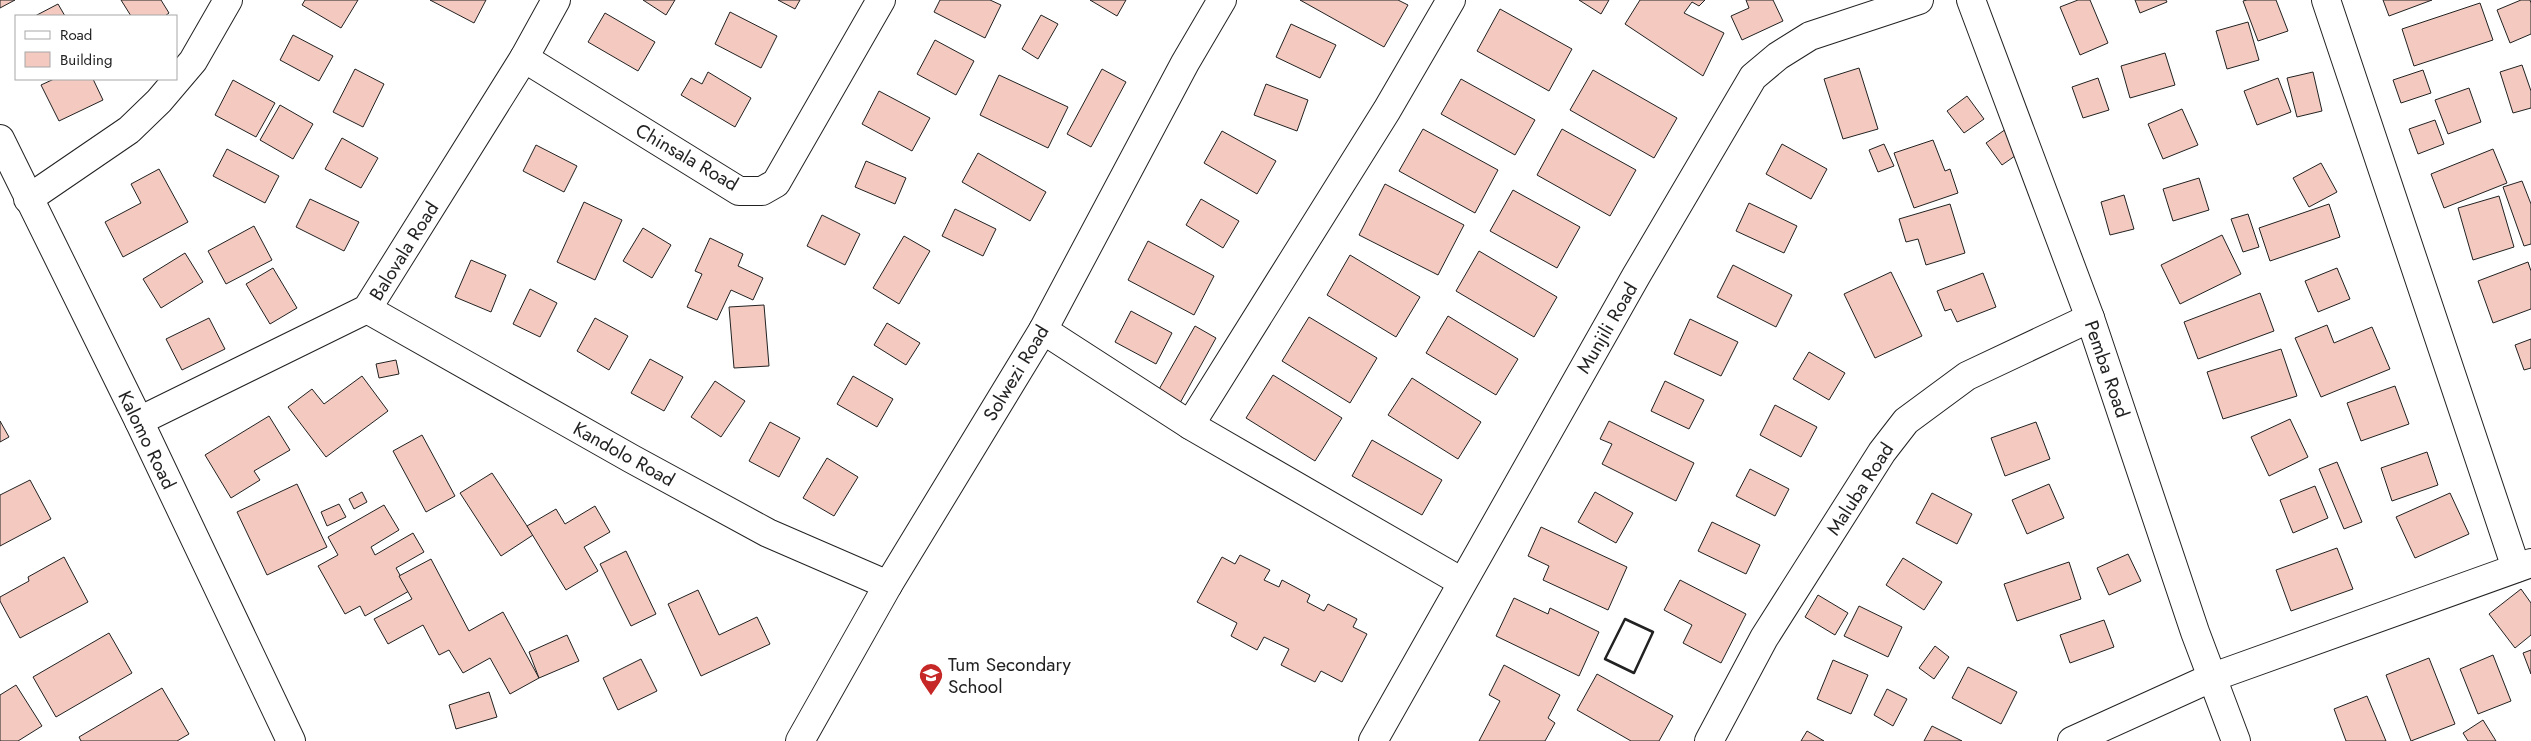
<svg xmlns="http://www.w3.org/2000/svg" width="2531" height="741" viewBox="0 0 2531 741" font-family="Jost,sans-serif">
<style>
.building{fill:#f3c9c0;stroke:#222}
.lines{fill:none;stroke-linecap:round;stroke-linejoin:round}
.minor-casing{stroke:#222;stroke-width:30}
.tertiary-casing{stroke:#222;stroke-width:30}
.minor{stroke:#fff;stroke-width:28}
.tertiary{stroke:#fff;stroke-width:28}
.wall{stroke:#222;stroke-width:2.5}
.labels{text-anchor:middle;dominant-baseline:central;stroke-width:4;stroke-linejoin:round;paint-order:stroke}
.street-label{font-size:19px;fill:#222;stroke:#fff}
.poi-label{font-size:19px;fill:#222;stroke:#fff;text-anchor:start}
</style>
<rect width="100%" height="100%" fill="#fff"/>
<g class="building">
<polygon points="0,0 15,0 0,8"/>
<polygon points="121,0 161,0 169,13 165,16 131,16"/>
<polygon points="305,0 358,0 341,28 302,5"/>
<polygon points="430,0 486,0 474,23"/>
<polygon points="643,0 675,0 666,15"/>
<polygon points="778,0 800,0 795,9"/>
<polygon points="940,0 990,0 1001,5 985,38 934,12"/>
<polygon points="1090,0 1126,0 1117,16"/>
<polygon points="1300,0 1398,0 1408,5 1384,47"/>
<polygon points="1579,0 1609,0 1601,14"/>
<polygon points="1640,0 1705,0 1699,6 1692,2 1684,13 1724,33 1703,76 1625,24"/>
<polygon points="1746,0 1773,0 1783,21 1742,40 1731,16 1749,8"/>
<polygon points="2078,0 2090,0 2108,43 2080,55 2060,7"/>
<polygon points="2135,0 2166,0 2167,2 2140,13"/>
<polygon points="2247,0 2276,0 2288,31 2258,41 2243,1"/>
<polygon points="2383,0 2432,0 2389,16"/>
<polygon points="2521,0 2530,0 2531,3 2531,34 2510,43 2497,10"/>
<polygon points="2480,3 2493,40 2414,66 2402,29"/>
<polygon points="58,4 65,16 35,16"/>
<polygon points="1500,9 1572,49 1549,91 1477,51"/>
<polygon points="730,12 777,36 761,68 715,44"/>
<polygon points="605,13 655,42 638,71 588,42"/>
<polygon points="1041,15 1058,24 1038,59 1022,49"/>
<polygon points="2248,22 2259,60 2227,69 2216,31"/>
<polygon points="1291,24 1336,45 1320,78 1276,57"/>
<polygon points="293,35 333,56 319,81 280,60"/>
<polygon points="935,40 974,61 956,95 917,74"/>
<polygon points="2165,53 2175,85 2130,98 2121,66"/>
<polygon points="2522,65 2531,91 2531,108 2513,113 2500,72"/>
<polygon points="1859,68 1878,129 1843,139 1824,79"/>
<polygon points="355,69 384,84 363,127 333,112"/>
<polygon points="1102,69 1126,82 1091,147 1067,134"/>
<polygon points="1593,70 1677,118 1654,158 1570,110"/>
<polygon points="2423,70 2431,93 2401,103 2393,80"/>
<polygon points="708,72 751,98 735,127 681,95 691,78 702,84"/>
<polygon points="2313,72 2322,111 2297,117 2287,78"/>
<polygon points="999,75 1068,107 1048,148 980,115"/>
<polygon points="2098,78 2109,110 2083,118 2072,87"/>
<polygon points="2278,78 2291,112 2257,125 2244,91"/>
<polygon points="54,79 93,79 103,100 59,121 41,85"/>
<polygon points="1461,79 1535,120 1515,155 1441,114"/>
<polygon points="233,80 275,103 256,137 215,115"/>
<polygon points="1266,84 1308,100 1297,131 1254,115"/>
<polygon points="2469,88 2481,122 2448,134 2435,100"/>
<polygon points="879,91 930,118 912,151 862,124"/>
<polygon points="1967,96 1984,119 1964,133 1947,111"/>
<polygon points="280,105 313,124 293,159 260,140"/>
<polygon points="2182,109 2198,145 2163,159 2148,124"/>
<polygon points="2435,120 2444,144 2418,154 2409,129"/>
<polygon points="1423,129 1498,170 1475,213 1399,171"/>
<polygon points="1562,129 1636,170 1610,216 1537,175"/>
<polygon points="2006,129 2022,151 2002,165 1986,143"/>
<polygon points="1222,131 1276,161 1257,194 1204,163"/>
<polygon points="342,138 378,158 361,188 325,169"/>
<polygon points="1933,140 1945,171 1950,169 1958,193 1914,208 1894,153"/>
<polygon points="1782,144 1827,169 1811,199 1766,174"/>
<polygon points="1884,144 1894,166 1878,172 1869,150"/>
<polygon points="536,145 577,166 564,192 523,171"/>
<polygon points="227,149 279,176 265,203 213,176"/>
<polygon points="2493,149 2507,183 2444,208 2431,174"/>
<polygon points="978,153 1046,192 1030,221 962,182"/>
<polygon points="866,161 906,178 895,204 855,187"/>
<polygon points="2321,163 2337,192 2309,207 2293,178"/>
<polygon points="159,169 188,222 123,257 105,222 141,203 131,184"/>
<polygon points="2199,178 2209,210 2173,221 2163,189"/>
<polygon points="2522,181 2531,204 2531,244 2524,246 2503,187"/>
<polygon points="1385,184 1464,225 1438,275 1359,235"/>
<polygon points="1513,190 1580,227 1557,268 1490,231"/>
<polygon points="2124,195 2134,229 2110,235 2101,202"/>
<polygon points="2499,196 2514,247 2473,260 2458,208"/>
<polygon points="310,199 359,222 344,251 296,227"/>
<polygon points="1201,199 1239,221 1223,248 1186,225"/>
<polygon points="584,202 622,220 595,280 557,262"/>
<polygon points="1749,203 1797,226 1784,253 1736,231"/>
<polygon points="1950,204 1965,253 1926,265 1918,239 1906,242 1899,219"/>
<polygon points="2329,204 2340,237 2270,261 2259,228"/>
<polygon points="955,209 996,229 983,256 942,236"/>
<polygon points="2248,214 2259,247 2243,252 2231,219"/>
<polygon points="822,215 860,234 845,265 807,246"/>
<polygon points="254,226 272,260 226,284 208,251"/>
<polygon points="643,228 671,245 652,278 623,261"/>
<polygon points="2222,235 2241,274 2180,304 2161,265"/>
<polygon points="904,236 930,251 899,304 873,288"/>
<polygon points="710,238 743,254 738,266 763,278 753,300 731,290 717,320 687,307 702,274 695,271"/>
<polygon points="1148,241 1214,276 1194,315 1128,280"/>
<polygon points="1479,251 1557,297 1534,337 1456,291"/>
<polygon points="185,253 203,282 161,308 143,279"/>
<polygon points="1350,255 1420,297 1396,337 1327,295"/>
<polygon points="471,260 506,275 491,312 455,297"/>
<polygon points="2528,262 2531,271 2531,309 2493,323 2478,281"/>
<polygon points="1733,265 1792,295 1776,327 1717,297"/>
<polygon points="273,268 297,308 270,324 246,284"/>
<polygon points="2337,268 2350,299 2318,312 2305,281"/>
<polygon points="1891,272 1922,336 1875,358 1844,294"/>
<polygon points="1983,273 1996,307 1957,322 1951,309 1945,311 1937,291"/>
<polygon points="530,289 557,303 540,337 513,324"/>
<polygon points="2260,293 2274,331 2198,359 2184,322"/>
<polygon points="764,305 769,366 734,368 729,307"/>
<polygon points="1131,311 1172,333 1156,364 1115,342"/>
<polygon points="1448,316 1518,359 1496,395 1426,353"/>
<polygon points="1309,317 1377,358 1350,403 1282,361"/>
<polygon points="209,318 225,349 182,370 166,339"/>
<polygon points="595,318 628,336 609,370 577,351"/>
<polygon points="1690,319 1738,342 1721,376 1674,354"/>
<polygon points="887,323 920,343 906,365 874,345"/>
<polygon points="2327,325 2334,343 2372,327 2390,369 2321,397 2295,338"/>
<polygon points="1195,326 1216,338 1180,403 1158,391"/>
<polygon points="2531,339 2531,368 2524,370 2515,345"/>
<polygon points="2281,349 2297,396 2223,419 2207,372"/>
<polygon points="1809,352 1845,373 1829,400 1793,379"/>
<polygon points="650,359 683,377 664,411 631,393"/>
<polygon points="396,360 399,374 379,378 376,364"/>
<polygon points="1273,375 1342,418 1315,461 1246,418"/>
<polygon points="362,376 388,411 326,457 288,407 312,389 324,404"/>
<polygon points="853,376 893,399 877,427 837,404"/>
<polygon points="1412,378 1481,422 1458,459 1388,415"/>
<polygon points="715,381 745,401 721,437 691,417"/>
<polygon points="1665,381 1704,400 1689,429 1651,411"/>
<polygon points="2395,386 2409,424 2361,441 2347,403"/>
<polygon points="1775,405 1817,427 1801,457 1760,435"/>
<polygon points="269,416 290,450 254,471 260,480 231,498 205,455"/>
<polygon points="2290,419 2308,457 2269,476 2251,437"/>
<polygon points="0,421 9,437 0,442"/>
<polygon points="1609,421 1694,463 1676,501 1602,464 1612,444 1600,439"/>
<polygon points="770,422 800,438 779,477 749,461"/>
<polygon points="2036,422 2050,459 2005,476 1991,438"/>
<polygon points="422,435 455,496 426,512 393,451"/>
<polygon points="1372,440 1442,480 1422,515 1352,476"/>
<polygon points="2427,452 2438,485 2392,501 2381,468"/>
<polygon points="827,458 858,477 834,516 803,498"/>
<polygon points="2337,462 2362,522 2344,529 2319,469"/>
<polygon points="1750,469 1789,489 1775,516 1736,496"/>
<polygon points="492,473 533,535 501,556 460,493"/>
<polygon points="30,480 51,519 0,546 0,495"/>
<polygon points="297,484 327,547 267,575 237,512"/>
<polygon points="2049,484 2064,518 2027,534 2012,500"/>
<polygon points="2315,486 2328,518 2293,533 2280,500"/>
<polygon points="362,492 367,502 354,509 349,499"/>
<polygon points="1595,492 1633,513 1616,543 1578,522"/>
<polygon points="1932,493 1972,514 1957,544 1916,523"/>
<polygon points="2450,493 2469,534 2415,558 2396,517"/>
<polygon points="339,504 346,517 327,526 321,512"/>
<polygon points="384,505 399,530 371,547 375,555 413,533 424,552 396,568 409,591 365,616 360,606 345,614 318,566 338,555 328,537"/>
<polygon points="595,506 610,532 584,547 598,571 566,590 527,526 556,509 565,524"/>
<polygon points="1712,522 1760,545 1746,574 1698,551"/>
<polygon points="1541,527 1627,567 1608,610 1543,580 1549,566 1528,556"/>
<polygon points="2337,548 2353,589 2291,611 2276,570"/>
<polygon points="626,551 656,614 631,626 600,564"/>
<polygon points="2128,554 2141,581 2109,595 2097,568"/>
<polygon points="1240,555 1270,570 1264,580 1279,587 1282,580 1310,595 1307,602 1324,611 1328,604 1357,619 1353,627 1367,634 1342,682 1321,671 1315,682 1281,665 1289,649 1264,637 1257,650 1231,636 1237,623 1197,602 1222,557 1235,564"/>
<polygon points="64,557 88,602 20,638 0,601 0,597 29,581 28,577"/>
<polygon points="1903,558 1942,582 1924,610 1886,585"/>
<polygon points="431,559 469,631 503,612 539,678 510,694 490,658 463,673 449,650 439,655 423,625 388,644 374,619 412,599 399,576"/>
<polygon points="2069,562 2081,599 2017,621 2004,584"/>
<polygon points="1680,580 1746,614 1721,663 1683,643 1692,625 1664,610"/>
<polygon points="2521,589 2531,603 2531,635 2515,648 2489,614"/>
<polygon points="698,590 719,635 757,617 770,644 701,676 668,604"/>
<polygon points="1818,595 1848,613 1835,635 1805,617"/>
<polygon points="1514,598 1548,614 1550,608 1599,632 1579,676 1496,636"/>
<polygon points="1859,606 1902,627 1888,657 1844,636"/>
<polygon points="2104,620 2114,647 2070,663 2060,635"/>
<polygon points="109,633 132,673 56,717 33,677"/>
<polygon points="567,635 579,661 539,678 529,652"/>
<polygon points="1935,646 1949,657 1934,679 1919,668"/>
<polygon points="2531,650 2531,674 2523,653"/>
<polygon points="2493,655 2511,701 2478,714 2460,669"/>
<polygon points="2429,658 2455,724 2411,741 2386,675"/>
<polygon points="641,659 657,691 618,710 603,678"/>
<polygon points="1833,660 1868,675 1851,714 1817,699"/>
<polygon points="1504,665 1560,695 1548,718 1555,723 1545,741 1479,741 1500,701 1489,695"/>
<polygon points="1968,667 2017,692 2001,724 1952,698"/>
<polygon points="1597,674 1673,716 1659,741 1631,741 1577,710"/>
<polygon points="16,685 42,726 18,741 0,741 0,695"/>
<polygon points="162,688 189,734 177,741 81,741 79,737"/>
<polygon points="1887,689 1907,699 1893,726 1874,715"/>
<polygon points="489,692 497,717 456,729 449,705"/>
<polygon points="2367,696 2386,741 2346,741 2334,709"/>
<polygon points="2483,720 2496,741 2468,741 2463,733"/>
<polygon points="1932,726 1962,741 1924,741"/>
<polygon points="1807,731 1824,741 1801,741"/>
</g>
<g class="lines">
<g class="minor-casing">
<g id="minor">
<polyline points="2326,0 2516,568"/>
<polyline points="524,58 739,191 762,191 776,183 881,0"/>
<polyline points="0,139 139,421 291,741"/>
<polyline points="28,199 129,130 159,101 193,61 228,0"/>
<polyline points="367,309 632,459 768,533 888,585"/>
<polyline points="1043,330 1190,425 1462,582"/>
<polyline points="139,421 367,309 524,58 556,0"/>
<polyline points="1190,425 1387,110 1451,0"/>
<polyline points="800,741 888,585 1043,330 1185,63 1222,0"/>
<polyline points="1373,741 1636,276 1753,77 1778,56 1810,36 1919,0"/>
<polyline points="1709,741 1764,638 1882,452 1906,421 1967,376 2090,318"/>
<polyline points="2072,741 2213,677 2531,563"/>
</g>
</g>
<g class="tertiary-casing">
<polyline id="tertiary" points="1971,0 2090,318 2195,632 2236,741"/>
</g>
<use href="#minor" class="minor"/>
<use href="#tertiary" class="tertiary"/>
<polygon class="wall" points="1625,619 1653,632 1634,673 1605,659"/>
</g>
<defs>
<g id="school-pin" transform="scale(1.25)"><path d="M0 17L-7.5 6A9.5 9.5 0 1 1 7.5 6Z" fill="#c62828" stroke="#fff"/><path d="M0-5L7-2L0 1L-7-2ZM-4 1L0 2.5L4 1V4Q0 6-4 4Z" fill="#fff"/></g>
</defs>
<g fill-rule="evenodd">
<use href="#school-pin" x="931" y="675"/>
</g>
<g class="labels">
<g class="street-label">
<text transform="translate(687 157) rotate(30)">Chinsala Road</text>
<text transform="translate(404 251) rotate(-58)">Balovala Road</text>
<text transform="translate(1607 328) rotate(-60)">Munjili Road</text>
<text transform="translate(2107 369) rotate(71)">Pemba Road</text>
<text transform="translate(1016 373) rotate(-59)">Solwezi Road</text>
<text transform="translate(147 440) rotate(64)">Kalomo Road</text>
<text transform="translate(624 454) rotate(29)">Kandolo Road</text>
<text transform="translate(1860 489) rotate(-57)">Maluba Road</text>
</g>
<g class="poi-label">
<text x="948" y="664">Tum Secondary<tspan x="948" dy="22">School</tspan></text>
</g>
</g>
<rect x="15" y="15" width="162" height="65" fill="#ffffff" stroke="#a7a7a7"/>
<rect x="25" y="31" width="25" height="8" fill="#ffffff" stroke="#a7a7a7"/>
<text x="60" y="40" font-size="15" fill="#222222">Road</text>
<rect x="25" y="52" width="25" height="15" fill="#f3c9c0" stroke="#a7a7a7"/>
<text x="60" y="65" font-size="15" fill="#222222">Building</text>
</svg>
